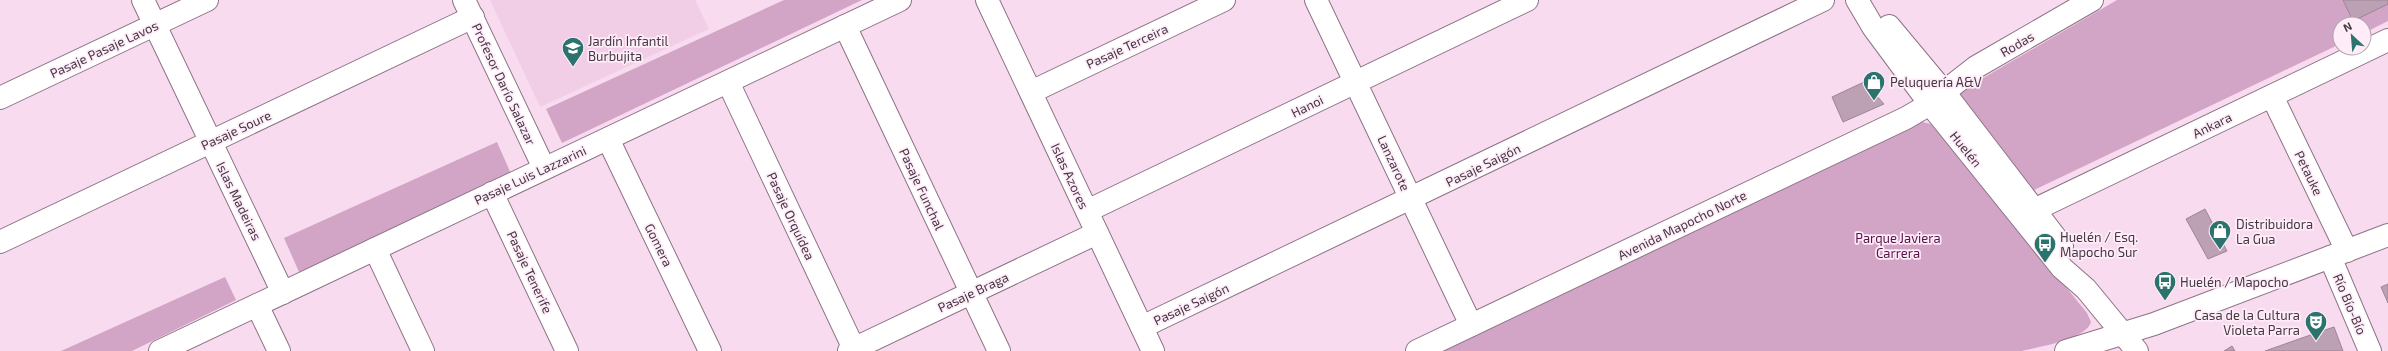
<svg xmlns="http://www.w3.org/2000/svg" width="2388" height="351" viewBox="0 0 2388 351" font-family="'Exo 2',sans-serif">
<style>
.built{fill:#f1cde6}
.green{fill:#d2a5c6}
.building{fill:#bca0b4;stroke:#9f8498}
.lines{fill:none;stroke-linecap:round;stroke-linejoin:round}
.minor-casing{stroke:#8c7285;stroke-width:24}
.major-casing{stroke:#8c7285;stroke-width:24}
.minor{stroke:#fff;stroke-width:22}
.major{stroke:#fff;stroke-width:22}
.labels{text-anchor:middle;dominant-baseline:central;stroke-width:3.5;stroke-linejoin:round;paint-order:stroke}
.poi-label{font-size:13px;fill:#443841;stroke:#ffecf9;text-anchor:start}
.street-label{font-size:13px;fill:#443841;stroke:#ffecf9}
.park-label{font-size:13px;fill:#561049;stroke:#ffecf9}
</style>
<rect width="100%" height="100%" fill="#f9dbf0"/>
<polygon class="built" points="490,0 695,0 709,29 540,107"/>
<g class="green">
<polygon points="784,0 862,0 562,143 546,109"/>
<polygon points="2117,0 2388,0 2388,21 2364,33 2364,24 2340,24 2340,44 2028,193 1954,95"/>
<path d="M1922,122L1931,124L1942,134L2087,313L2091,322C2087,339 2038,347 2022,351H1436L1914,123Z"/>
<polygon points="497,142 512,176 299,272 284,238"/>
<polygon points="225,277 236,300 132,351 61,351"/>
</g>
<g class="building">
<polygon points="2343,0 2388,0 2388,4 2353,21"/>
<polygon points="1864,82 1884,104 1843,122 1832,97"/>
<polygon points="2205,209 2227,251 2208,259 2186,219"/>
<polygon points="2388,284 2388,303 2381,287"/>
<polygon points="2334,327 2343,351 2265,351 2319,332"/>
<polygon points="2232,346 2235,351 2224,351"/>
</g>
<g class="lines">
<g class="minor-casing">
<g id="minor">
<polyline points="143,0 283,293"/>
<polyline points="464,0 544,168"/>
<polyline points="987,0 1153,351"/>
<polyline points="1316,0 1471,325"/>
<polyline points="845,26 999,351"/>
<polyline points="728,82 855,351"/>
<polyline points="1031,92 1224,0"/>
<polyline points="1944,92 1976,67 2092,0"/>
<polyline points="2272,96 2347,251"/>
<polyline points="0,98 207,0"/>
<polyline points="608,139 710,351"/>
<polyline points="492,193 567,351"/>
<polyline points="2036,209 2388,40"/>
<polyline points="1087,211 1527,0"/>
<polyline points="0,242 473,17"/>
<polyline points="375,249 423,351"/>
<polyline points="2330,257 2370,351"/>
<polyline points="257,305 279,351"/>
<polyline points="1142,327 1823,0"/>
<polyline points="160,351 900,0"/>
<polyline points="849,351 1097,233"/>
</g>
</g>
<g class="major-casing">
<g id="major">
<polyline points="1857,0 1873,27 1930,104 2062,268 2086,289 2137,351"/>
<polyline points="1889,26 1944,92 2062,246"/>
<polyline points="1417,351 1906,118 1930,104 1944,92"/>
<polyline points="2066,351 2154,324 2388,235"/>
</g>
</g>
<use href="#minor" class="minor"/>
<use href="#major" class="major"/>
</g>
<defs>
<g id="school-pin" transform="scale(1.15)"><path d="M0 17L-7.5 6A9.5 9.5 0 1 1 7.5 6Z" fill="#2b736c" stroke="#ffecf9"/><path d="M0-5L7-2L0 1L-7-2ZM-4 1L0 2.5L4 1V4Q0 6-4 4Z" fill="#fff"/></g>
<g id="shop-pin" transform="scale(1.15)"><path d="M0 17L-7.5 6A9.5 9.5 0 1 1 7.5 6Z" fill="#2b736c" stroke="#ffecf9"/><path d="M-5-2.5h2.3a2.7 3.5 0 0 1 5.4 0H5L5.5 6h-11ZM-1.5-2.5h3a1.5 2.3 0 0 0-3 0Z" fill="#fff"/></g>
<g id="bus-pin" transform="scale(1.15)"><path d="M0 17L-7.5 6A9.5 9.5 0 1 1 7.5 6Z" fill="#2b736c" stroke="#ffecf9"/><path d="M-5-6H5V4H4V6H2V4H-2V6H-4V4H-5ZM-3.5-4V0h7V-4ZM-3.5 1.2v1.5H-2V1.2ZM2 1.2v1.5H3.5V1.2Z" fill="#fff"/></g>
<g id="theatre-pin" transform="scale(1.15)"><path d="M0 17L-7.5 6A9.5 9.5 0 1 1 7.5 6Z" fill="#2b736c" stroke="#ffecf9"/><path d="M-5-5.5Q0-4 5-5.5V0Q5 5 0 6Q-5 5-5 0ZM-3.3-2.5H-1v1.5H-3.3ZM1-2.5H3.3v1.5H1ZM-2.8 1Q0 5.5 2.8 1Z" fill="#fff"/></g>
</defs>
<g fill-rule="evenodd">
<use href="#school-pin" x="573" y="48"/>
<use href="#shop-pin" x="1874" y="82"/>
<use href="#shop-pin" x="2220" y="231"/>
<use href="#bus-pin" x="2045" y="244"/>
<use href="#bus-pin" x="2165" y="282"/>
<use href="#theatre-pin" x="2316" y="322"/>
</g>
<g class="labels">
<g class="poi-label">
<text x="588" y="41">Jardín Infantil<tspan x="588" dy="15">Burbujita</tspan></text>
<text x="1890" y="82">Peluquería A&amp;V</text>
<text x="2236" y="224">Distribuidora<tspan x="2236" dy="15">La Gua</tspan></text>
<text x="2060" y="237">Huelén / Esq.<tspan x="2060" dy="15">Mapocho Sur</tspan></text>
<text x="2180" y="282">Huelén / Mapocho</text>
<text x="2300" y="315" text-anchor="end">Casa de la Cultura<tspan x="2300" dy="15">Violeta Parra</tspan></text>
</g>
<g class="street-label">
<text transform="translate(2017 44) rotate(-30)">Rodas</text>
<text transform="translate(1127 46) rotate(-25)">Pasaje Terceira</text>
<text transform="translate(104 49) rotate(-25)">Pasaje Pasaje Lavos</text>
<text transform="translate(504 84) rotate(65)">Profesor Darío Salazar</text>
<text transform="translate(1307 106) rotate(-26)">Hanoi</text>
<text transform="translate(2212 125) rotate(-26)">Ankara</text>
<text transform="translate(236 130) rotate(-25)">Pasaje Soure</text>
<text transform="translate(1966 149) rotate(51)">Huelén</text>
<text transform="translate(1394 163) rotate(65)">Lanzarote</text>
<text transform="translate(1483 165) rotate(-26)">Pasaje Saigón</text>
<text transform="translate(2309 173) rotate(64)">Petauke</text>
<text transform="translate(530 175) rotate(-25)">Pasaje Luis Lazzarini</text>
<text transform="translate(1070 176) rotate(65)">Islas Azores</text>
<text transform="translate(922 189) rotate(65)">Pasaje Funchal</text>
<text transform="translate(239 201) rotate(64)">Islas Madeiras</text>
<text transform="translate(791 216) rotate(65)">Pasaje Orquídea</text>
<text transform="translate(1682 225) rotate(-26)">Avenida Mapocho Norte</text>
<text transform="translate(659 245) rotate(64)">Gomera</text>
<text transform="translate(530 272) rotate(65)">Pasaje Tenerife</text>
<text transform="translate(973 292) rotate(-25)">Pasaje Braga</text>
<text transform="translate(1191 304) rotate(-25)">Pasaje Saigón</text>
<text transform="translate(2350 304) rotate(67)">Río Bío-Bío</text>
</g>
<g class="park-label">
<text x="1898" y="238">Parque Javiera<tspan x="1898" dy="15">Carrera</tspan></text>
</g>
</g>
<g transform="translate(2352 36) rotate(334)"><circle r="19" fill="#ffecf9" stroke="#b4a4af"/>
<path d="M0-3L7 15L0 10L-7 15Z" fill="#2b736c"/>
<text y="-6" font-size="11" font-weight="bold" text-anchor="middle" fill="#443841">N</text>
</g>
</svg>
